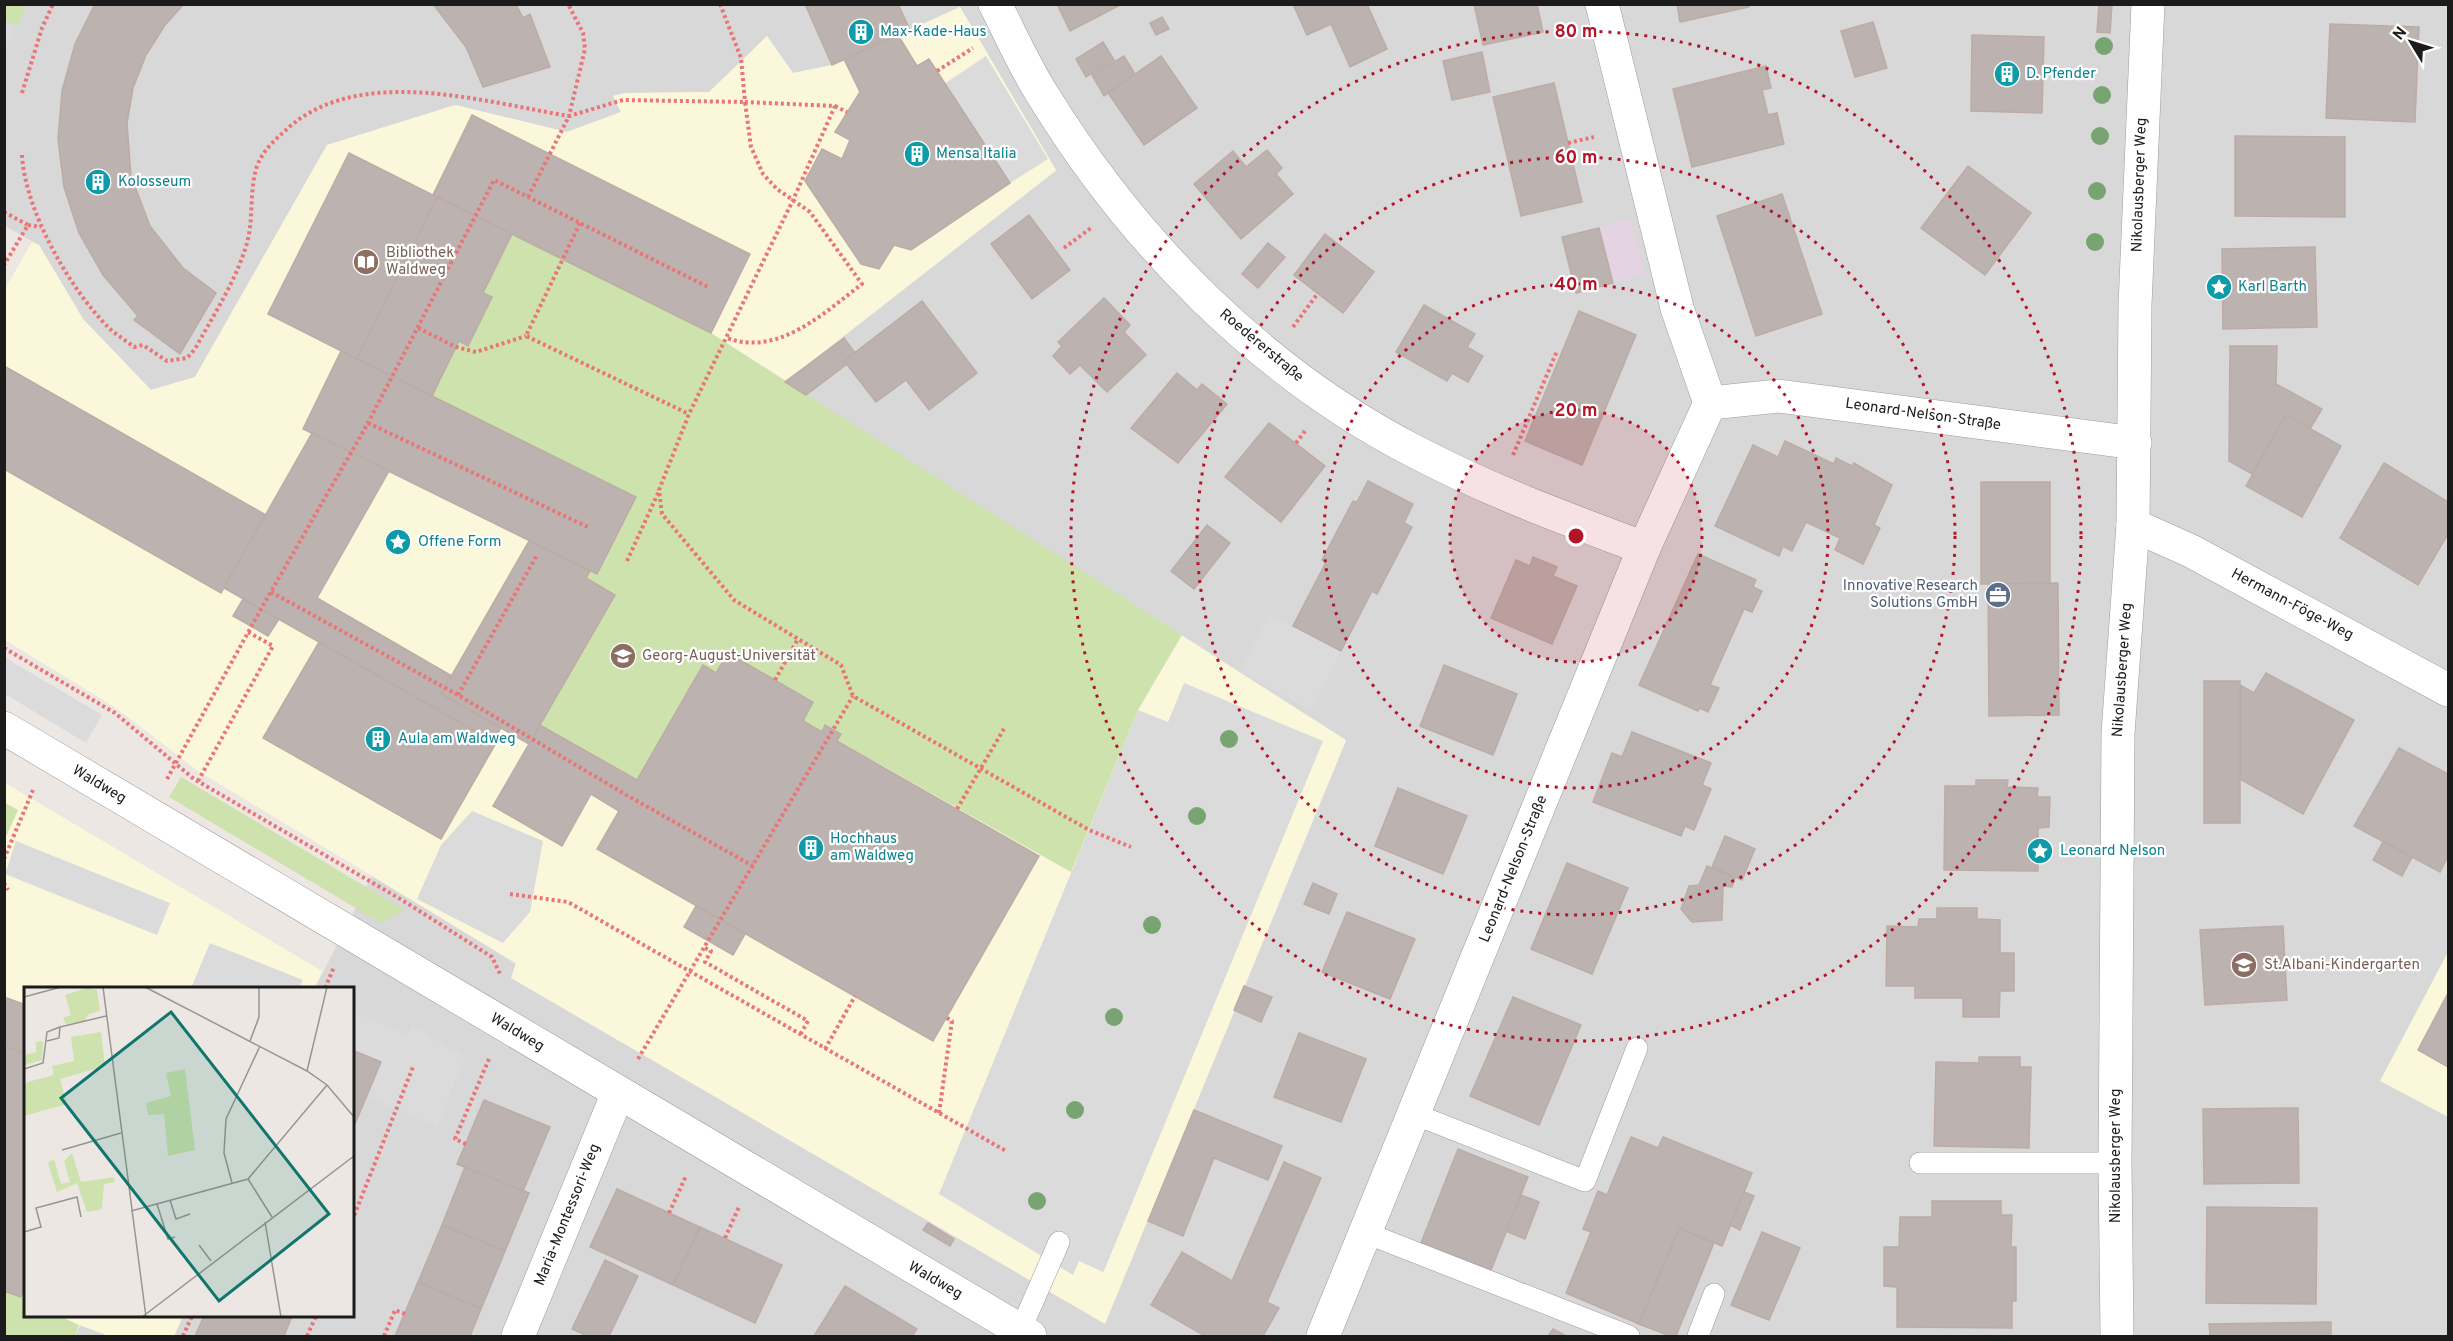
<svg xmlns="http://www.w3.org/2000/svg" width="2453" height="1341" viewBox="0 0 2453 1341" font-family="Overpass,sans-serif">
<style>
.residential{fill:#d9d8d8}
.industrial{fill:#e4d4e3}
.education{fill:#fbf7db}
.grass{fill:#cde2ac}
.parking{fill:#dbdbdb}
.building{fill:#bcb2af;stroke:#bcaca6;stroke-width:1.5}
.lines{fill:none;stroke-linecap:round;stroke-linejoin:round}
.service-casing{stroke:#9c9c9c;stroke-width:22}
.minor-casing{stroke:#9c9c9c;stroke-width:34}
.tertiary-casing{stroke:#9c9c9c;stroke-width:34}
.path{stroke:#eb7477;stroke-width:4;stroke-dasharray:3 3;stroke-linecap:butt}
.service{stroke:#fff;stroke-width:21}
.minor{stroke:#fff;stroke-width:33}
.tertiary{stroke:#fff;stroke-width:33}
.tree{fill:#78a472}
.ring{fill:none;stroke:#b31429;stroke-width:3;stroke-dasharray:3 6}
.labels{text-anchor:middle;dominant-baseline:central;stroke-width:4.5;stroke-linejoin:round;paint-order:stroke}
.culture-label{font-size:15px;fill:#0d838f;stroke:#fff;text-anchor:start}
.street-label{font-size:15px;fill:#1b1b1b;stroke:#fff}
.education-label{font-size:15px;fill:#785e54;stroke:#fff;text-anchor:start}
.service-label{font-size:15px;fill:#4e5e75;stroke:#fff;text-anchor:end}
.inset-road{fill:none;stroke:#989592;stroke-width:1.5}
.view{fill:#0f766e;fill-opacity:0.15;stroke:#0f766e;stroke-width:3}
.inset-edge{fill:none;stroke:#1b1b1b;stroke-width:3}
.centre{fill:#b31429;stroke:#fff;stroke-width:3}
.ring-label{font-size:18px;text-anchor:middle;font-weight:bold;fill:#b31429;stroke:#fff;stroke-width:4.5;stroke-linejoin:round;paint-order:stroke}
</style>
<rect width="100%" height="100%" fill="#ece7e2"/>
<g class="residential">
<polygon points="5,5 2448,5 2448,1336 174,1336 183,1316 352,1316 352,988 315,988 372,876 516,964 512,978 1148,1221 1346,741 785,382 1056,171 960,7 832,65 793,73 767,37 709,92 625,93 614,96 621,112 567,132 455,105 327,145 195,377 151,390 83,319 39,245 5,226"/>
<polygon points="79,1325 109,1336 75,1336"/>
</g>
<polygon class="industrial" points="1630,219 1645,274 1576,293 1562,237"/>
<g class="education">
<polygon points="960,7 1056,170 785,382 1346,740 1105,1324 511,978 516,963 198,771 116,708 5,640 5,289 32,242 39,245 83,319 151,390 195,377 327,145 455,105 567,132 621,112 613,96 625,93 709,92 767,36 793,73 832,65"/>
<polygon points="5,783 322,971 315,988 26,988 26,1316 183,1316 174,1336 109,1336 80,1325 75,1336 5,1336"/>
<polygon points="2448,952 2448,1117 2380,1081"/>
</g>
<g class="grass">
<polygon points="5,5 26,5 17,27 5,20"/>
<polygon points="512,234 711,333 1182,635 1138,710 1071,872 803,721 813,701 728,653 716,673 703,665 637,780 540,725 614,595 586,578 590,571 597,574 636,498 432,396 459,341 491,297 483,293"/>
<polygon points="181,777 405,910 382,923 376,920 169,797"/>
<polygon points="5,803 18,810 5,839"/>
<polygon points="4,1291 25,1299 26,1316 59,1316 79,1325 75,1336 5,1336"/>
</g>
<g class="parking">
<polygon points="5,20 17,27 5,49"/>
<polygon points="986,56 1048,159 1010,183 944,84"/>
<polygon points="1270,615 1341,651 1311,710 1240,672"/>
<polygon points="4,657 102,715 86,743 5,694"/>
<polygon points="1184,683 1323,741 1106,1266 1103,1272 1079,1261 1073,1275 939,1194 1138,710 1168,722"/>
<polygon points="472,811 543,841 530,912 503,943 417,899 441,845"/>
<polygon points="16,841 170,903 157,935 5,874"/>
<polygon points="210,943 303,980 299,988 191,988"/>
<polygon points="352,1012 408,1035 412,1026 465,1057 437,1126 367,1097 381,1062 353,1050"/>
</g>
<g class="building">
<polygon points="95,4 184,4 165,25 146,55 133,88 127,123 131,176 150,226 183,268 216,293 180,354 134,320 138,316 103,275 79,233 64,187 58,139 62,91 75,44"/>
<polygon points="516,4 523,18 530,14 550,67 483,87 466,47 433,4"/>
<polygon points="805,4 898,4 910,30 832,65"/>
<polygon points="1057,4 1122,4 1070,31"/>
<polygon points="1293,4 1367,4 1387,49 1350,67 1331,24 1307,35"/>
<polygon points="1474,4 1537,4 1543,32 1483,45"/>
<polygon points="1677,4 1748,4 1749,7 1680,22"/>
<polygon points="2099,4 2112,4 2110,33 2097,32"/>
<polygon points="1162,17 1169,29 1156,35 1150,23"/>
<polygon points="1873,22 1887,68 1855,77 1841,31"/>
<polygon points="2330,24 2419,27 2415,122 2326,118"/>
<polygon points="898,35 917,66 929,59 1010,183 911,250 894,245 879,269 861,264 805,181 822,149 842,159 850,140 835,132 860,92 844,59"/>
<polygon points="1972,35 2044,37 2042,113 1971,111"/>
<polygon points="1103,42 1114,60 1086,77 1076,59"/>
<polygon points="1482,52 1490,92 1452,100 1443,61"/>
<polygon points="1124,56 1135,74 1104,96 1092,75"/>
<polygon points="1161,56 1197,108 1144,145 1108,93"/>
<polygon points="1766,66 1771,88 1762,90 1768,115 1777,113 1784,144 1692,167 1673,89"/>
<polygon points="1554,83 1582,202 1521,216 1493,97"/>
<polygon points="472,115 750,254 711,333 433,195"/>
<polygon points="2235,136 2345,137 2345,217 2235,216"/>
<polygon points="1267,150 1282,168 1276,174 1293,194 1241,239 1194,184 1233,151 1246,167"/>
<polygon points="349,153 437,197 357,359 268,314"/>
<polygon points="1968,166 2031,213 1985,275 1921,228"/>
<polygon points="1782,194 1822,314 1756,336 1717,216"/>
<polygon points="437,197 512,234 483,293 492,297 468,346 459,341 432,396 357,359"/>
<polygon points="1029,215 1070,270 1032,299 991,244"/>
<polygon points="1599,228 1613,283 1576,293 1562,237"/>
<polygon points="1325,234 1374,272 1343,313 1294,275"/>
<polygon points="1268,243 1285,257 1258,288 1242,274"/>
<polygon points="2315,247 2317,327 2223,329 2222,249"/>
<polygon points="1104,298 1130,325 1124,332 1146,355 1107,392 1080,365 1070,374 1053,356 1062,346 1058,342"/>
<polygon points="922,301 977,373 929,410 906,380 876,402 844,361"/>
<polygon points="1424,305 1475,334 1467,347 1483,356 1468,382 1452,373 1447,381 1396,352"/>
<polygon points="1579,311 1636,335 1582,465 1525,441"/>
<polygon points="844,338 855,353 844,361 847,364 806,395 785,382"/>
<polygon points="2230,346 2277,346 2276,384 2322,409 2310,429 2286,415 2252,474 2229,461"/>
<polygon points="341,351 636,497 597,574 303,429"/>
<polygon points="4,366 266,515 221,593 4,469"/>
<polygon points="1177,373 1197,390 1202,384 1227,404 1178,463 1131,428"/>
<polygon points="2286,415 2341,446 2302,517 2246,486"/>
<polygon points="1269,423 1325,466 1281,522 1225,477"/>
<polygon points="312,433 389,471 317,598 452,676 441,694 501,728 493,741 224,588"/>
<polygon points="1785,441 1834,464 1836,458 1852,466 1854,463 1892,485 1874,525 1880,528 1863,564 1835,550 1840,538 1806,522 1792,551 1783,546 1779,556 1715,526 1753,445 1778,457"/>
<polygon points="2384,463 2448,502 2448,534 2418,585 2340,538"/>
<polygon points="1368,481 1413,504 1404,523 1412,527 1377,594 1372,591 1341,651 1293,626 1326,562 1322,560 1353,501 1357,502"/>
<polygon points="1981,482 2050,482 2050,583 1981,584"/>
<polygon points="1207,525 1230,543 1194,589 1171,571"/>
<polygon points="529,541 590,571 586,578 615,595 529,744 441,694"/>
<polygon points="1698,554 1756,580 1753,587 1762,591 1752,612 1744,609 1710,685 1719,688 1708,712 1700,708 1698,711 1639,685"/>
<polygon points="1533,557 1557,567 1553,576 1577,586 1552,644 1491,618 1516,560 1530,566"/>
<polygon points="2058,583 2059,715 1989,716 1988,584"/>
<polygon points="243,599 279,619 268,636 233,616"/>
<polygon points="319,642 496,743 441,839 263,738"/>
<polygon points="728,653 813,702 803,721 822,732 825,725 841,734 837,741 1039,856 933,1041 597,849 619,811 591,794 562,846 493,806 540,725 637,780 703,665 716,673"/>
<polygon points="1444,665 1517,694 1493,755 1420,726"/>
<polygon points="2266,673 2354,720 2303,814 2240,779 2240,685 2254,693"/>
<rect x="2204" y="681" width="36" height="142"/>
<polygon points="1632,732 1711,763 1702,785 1711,789 1694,830 1685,826 1681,836 1593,802 1612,753 1622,757"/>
<polygon points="2399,748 2448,774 2448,856 2440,872 2354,826"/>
<polygon points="1976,780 2008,780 2007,787 2038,788 2037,797 2050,797 2049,827 2038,828 2038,871 1944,870 1945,786 1976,786"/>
<polygon points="1398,788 1467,816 1443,874 1375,846"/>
<polygon points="1725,836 1755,849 1742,880 1712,867"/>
<polygon points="2383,842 2412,857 2402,876 2373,860"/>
<polygon points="1567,863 1628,888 1592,974 1531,949"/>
<polygon points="1707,866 1735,878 1732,887 1723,886 1722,920 1692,922 1681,909 1689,886 1699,885"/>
<polygon points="1313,883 1337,894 1329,914 1304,904"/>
<polygon points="696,906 745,934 733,955 684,927"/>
<polygon points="1937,908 1977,908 1977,919 2000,920 2000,953 2014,953 2014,991 2000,991 1999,1017 1963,1017 1963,998 1915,998 1915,986 1886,986 1887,926 1918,927 1919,919 1937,919"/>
<polygon points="1347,912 1415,939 1390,999 1322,972"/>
<polygon points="2283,926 2287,1000 2205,1005 2200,930"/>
<polygon points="1244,986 1272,997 1261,1022 1234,1010"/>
<polygon points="2448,993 2448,1067 2418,1050"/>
<polygon points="4,997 26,1005 26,1054 4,1046"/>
<polygon points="1513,997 1581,1025 1539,1125 1470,1096"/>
<polygon points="1299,1033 1366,1059 1341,1122 1274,1097"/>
<polygon points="4,1046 26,1054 26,1286 21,1297 4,1291"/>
<polygon points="352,1050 381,1062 352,1131"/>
<polygon points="1979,1057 2020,1057 2020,1067 2031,1067 2029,1148 1934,1146 1936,1062 1979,1063"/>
<polygon points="484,1100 550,1127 523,1191 457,1164"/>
<polygon points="2298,1108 2299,1183 2204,1184 2203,1109"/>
<polygon points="1194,1110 1282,1146 1268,1180 1214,1158 1183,1236 1148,1221"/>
<polygon points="1631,1137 1658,1148 1663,1137 1752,1173 1722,1246 1679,1228 1639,1324 1566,1293 1591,1232 1583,1229 1598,1191 1607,1195"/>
<polygon points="1458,1149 1528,1177 1491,1270 1421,1243"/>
<polygon points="1284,1162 1321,1178 1267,1302 1279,1308 1263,1336 1205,1336 1151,1305 1182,1252 1232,1281"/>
<polygon points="465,1167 529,1193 505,1251 442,1225"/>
<polygon points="617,1189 700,1227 673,1285 590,1247"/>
<polygon points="1744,1192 1754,1196 1740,1230 1730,1225"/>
<polygon points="1521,1195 1539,1202 1525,1239 1506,1231"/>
<polygon points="1932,1201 2001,1201 2001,1215 2012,1215 2011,1247 2016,1247 2016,1301 2012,1301 2012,1328 1897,1327 1897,1287 1884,1286 1884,1247 1899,1247 1900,1217 1932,1217"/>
<polygon points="2207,1207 2317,1208 2316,1304 2206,1303"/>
<polygon points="928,1223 954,1239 950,1246 923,1230"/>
<polygon points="442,1225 505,1251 481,1309 418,1282"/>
<polygon points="700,1227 782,1265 755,1323 673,1285"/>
<polygon points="1679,1228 1714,1243 1676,1336 1670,1336 1639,1324"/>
<polygon points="1762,1232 1800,1248 1769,1320 1731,1305"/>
<polygon points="605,1260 638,1276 609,1336 587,1336 572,1329"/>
<polygon points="418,1282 481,1309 470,1336 395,1336"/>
<polygon points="845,1286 917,1329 912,1336 814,1336"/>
<polygon points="204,1316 292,1316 284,1336 195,1336"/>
<polygon points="2331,1322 2331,1336 2210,1336 2209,1324"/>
<polygon points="1553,1329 1566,1336 1548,1336"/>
</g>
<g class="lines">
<g class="service-casing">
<g id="service">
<polyline points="1414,1114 1585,1181 1637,1048"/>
<polyline points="1920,1163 2115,1163"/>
<polyline points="1366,1233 1629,1336"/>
<polyline points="1020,1331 1059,1242"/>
<polyline points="1698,1336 1714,1294"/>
</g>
</g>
<g class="minor-casing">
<g id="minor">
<path d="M995,4C1011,35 1025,68 1044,97C1134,243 1261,372 1414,451C1488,490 1566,519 1644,548"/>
<polyline points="1710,403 1779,396 2135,443"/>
<polyline points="2133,525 2191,551 2448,690"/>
<polyline points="4,728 1030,1336"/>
<polyline points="518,1336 618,1093"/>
<polyline points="1323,1336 1644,548 1710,403 1677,308 1602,4"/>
</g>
</g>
<g class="tertiary-casing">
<polyline id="tertiary" points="2117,1336 2115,1163 2118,733 2133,525 2135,305 2148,4"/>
</g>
<g class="path">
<polyline points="720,4 741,58 745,102 835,106 793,200 689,414 659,490 662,514 734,600 841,665 853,696 1089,830 1131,847"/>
<polyline points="937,71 973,48"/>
<polyline points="22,93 42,28 53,4"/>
<polyline points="835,106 847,112"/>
<polyline points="1568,143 1594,137"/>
<path d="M22,155C25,210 69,288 108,327C115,334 125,340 134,347L143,345L167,361L187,358L195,349C214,314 236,281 247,243C254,218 249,190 257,166C263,150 276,139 288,128C361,64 483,102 569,116L585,49L583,33L568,4"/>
<path d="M528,197L569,116L623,100L745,102L751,147L763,174L777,189L810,212L862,284C824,313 778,357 727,338"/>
<polyline points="4,212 28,225 4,265"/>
<polyline points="580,223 526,336 689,414"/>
<polyline points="28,225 41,227"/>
<polyline points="1064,248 1091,228"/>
<polyline points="1293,327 1318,293"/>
<polyline points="418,328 456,347 476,352 526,336"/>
<polyline points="368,423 590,528"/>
<polyline points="1296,443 1305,431"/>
<polyline points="1513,455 1557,351"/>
<polyline points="627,561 659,491"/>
<polyline points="271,592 458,695 628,796 753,866"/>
<polyline points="4,648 115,713 194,779 402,900 492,957 501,976"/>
<polyline points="775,680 798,639"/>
<polyline points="458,695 537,555"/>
<polyline points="167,779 261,609 368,423 494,180 708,287"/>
<polyline points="198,781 273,646 248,632"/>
<polyline points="957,809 1005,727"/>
<polyline points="4,859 33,790"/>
<polyline points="4,883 8,890"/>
<polyline points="510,894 568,902 1006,1151"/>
<polyline points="705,948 711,951 705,962 808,1021 800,1035"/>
<polyline points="325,988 334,967"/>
<polyline points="825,1049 855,996"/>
<polyline points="638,1059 853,696"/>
<polyline points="939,1113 952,1021 947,1018"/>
<polyline points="466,1144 455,1139 489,1059"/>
<polyline points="669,1213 686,1176"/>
<polyline points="352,1221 413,1067"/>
<polyline points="725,1238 739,1207"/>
<polyline points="183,1336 192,1316"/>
<polyline points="307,1336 316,1316"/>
<polyline points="384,1336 395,1310 405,1314"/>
</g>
<use href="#service" class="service"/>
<use href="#minor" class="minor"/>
<use href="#tertiary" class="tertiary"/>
</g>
<g class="tree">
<circle cx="2104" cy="46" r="9"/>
<circle cx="2102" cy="95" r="9"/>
<circle cx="2100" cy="136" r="9"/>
<circle cx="2097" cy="191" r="9"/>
<circle cx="2095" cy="242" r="9"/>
<circle cx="1229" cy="739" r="9"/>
<circle cx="1197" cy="816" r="9"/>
<circle cx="1152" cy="925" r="9"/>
<circle cx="1114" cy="1017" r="9"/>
<circle cx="1075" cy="1110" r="9"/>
<circle cx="1037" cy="1201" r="9"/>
</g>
<circle cx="1576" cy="536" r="126" fill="#b31429" fill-opacity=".12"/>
<g class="ring">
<circle cx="1576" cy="536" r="126"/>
<circle cx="1576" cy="536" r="252"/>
<circle cx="1576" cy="536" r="379"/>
<circle cx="1576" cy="536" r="505"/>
</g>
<defs>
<g id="building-disc" transform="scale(1.35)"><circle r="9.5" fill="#0f9aa8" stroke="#fff"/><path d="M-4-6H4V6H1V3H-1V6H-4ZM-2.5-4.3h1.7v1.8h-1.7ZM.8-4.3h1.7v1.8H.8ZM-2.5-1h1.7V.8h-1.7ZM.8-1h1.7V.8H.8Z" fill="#fff"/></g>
<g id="library-disc" transform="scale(1.35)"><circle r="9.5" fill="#8d6e63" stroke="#fff"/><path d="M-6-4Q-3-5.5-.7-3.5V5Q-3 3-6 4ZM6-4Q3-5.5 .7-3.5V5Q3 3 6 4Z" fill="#fff"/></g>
<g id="sight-disc" transform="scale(1.35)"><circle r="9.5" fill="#0f9aa8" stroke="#fff"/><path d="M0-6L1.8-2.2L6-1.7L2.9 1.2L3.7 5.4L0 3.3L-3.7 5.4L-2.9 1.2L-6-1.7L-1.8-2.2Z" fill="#fff"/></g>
<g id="office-disc" transform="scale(1.35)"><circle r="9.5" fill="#5c6f8a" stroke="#fff"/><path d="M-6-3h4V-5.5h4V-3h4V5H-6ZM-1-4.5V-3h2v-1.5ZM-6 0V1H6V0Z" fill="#fff"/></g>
<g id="university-disc" transform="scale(1.35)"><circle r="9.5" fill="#8d6e63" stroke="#fff"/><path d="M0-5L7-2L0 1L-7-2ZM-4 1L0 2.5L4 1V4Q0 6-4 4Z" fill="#fff"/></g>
<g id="school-disc" transform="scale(1.35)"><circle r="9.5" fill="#8d6e63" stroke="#fff"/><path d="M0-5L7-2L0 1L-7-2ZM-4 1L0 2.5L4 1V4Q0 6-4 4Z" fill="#fff"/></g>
</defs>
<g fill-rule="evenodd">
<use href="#building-disc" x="861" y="32"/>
<use href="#building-disc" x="2007" y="74"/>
<use href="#building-disc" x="917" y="154"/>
<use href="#building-disc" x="98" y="182"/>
<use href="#library-disc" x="366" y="262"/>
<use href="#sight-disc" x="2219" y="287"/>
<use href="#sight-disc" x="398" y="542"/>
<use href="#office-disc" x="1998" y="595"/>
<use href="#university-disc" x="623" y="656"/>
<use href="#building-disc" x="378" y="739"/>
<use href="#building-disc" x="811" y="848"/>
<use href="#sight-disc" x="2040" y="851"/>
<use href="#school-disc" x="2244" y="965"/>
</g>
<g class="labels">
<g class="culture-label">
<text x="880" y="32">Max-Kade-Haus</text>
<text x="2026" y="74">D. Pfender</text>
<text x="936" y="154">Mensa Italia</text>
<text x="118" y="182">Kolosseum</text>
<text x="2238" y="287">Karl Barth</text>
<text x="418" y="542">Offene Form</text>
<text x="398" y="739">Aula am Waldweg</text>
<text x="830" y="839">Hochhaus<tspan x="830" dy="17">am Waldweg</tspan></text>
<text x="2060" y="851">Leonard Nelson</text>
</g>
<g class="street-label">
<text transform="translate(2140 185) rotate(-88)">Nikolausberger Weg</text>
<text transform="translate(1261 346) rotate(40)">Roedererstraße</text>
<text transform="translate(1923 415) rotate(8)">Leonard-Nelson-Straße</text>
<text transform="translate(2292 605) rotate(28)">Hermann-Föge-Weg</text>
<text transform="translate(2123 670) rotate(-86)">Nikolausberger Weg</text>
<text transform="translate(99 785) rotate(31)">Waldweg</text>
<text transform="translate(1514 869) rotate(-68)">Leonard-Nelson-Straße</text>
<text transform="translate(517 1033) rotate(31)">Waldweg</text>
<text transform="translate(2116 1156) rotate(-90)">Nikolausberger Weg</text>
<text transform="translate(568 1215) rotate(-68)">Maria-Montessori-Weg</text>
<text transform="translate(935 1281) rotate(30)">Waldweg</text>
</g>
<g class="education-label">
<text x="386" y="253">Bibliothek<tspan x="386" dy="17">Waldweg</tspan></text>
<text x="642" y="656">Georg-August-Universität</text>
<text x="2264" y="965">St.Albani-Kindergarten</text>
</g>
<g class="service-label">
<text x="1978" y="586">Innovative Research<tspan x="1978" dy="17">Solutions GmbH</tspan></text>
</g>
</g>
<g transform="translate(24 987)">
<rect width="330" height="330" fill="#ece7e2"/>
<path d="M63,1L73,3L76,24L65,27L60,34L42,37L39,31L47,28L41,8ZM77,45L81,79L36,92L43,117L0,129V96L30,88L28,79L50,74L47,50ZM19,54L18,73L0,78V68L12,65V55ZM161,82L171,163L144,169L140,127L124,128L122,116L147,109L142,86ZM48,166L57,195L90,190L91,195L80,197L78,222L63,225L53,196L33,205L24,176L30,172L37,197L46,195L40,174Z" fill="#cde2ac"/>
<path class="inset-road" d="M79,0L122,330M121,0L283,84L303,98L330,130M0,10L37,0M36,40L82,29M226,54L235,30V0M0,82L19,76L23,45L36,40L35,51L23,54M283,84L303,0M38,163L97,146M224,192L248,230M208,196L200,166L202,132L236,59M146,213L152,232L166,227M133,217L144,252L151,250M107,224L224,192L303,98M241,235L257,330M0,245L17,240L12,221L53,210L57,230M175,258L187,274M118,330L330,169"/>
<path class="view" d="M147,25L305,227L195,314L37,111Z"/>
<rect width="330" height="330" class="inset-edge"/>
</g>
<circle cx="1576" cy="536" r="9" class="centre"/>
<g class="ring-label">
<text x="1576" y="37">80 m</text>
<text x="1576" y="163">60 m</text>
<text x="1576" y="290">40 m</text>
<text x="1576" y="416">20 m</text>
</g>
<rect width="2453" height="1341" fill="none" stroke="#1b1b1b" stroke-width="12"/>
<g transform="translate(2411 42) rotate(308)" stroke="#ffffff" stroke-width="4.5" paint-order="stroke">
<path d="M0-4.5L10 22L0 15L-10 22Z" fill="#1b1b1b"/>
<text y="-9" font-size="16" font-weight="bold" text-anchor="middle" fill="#1b1b1b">N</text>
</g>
</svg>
